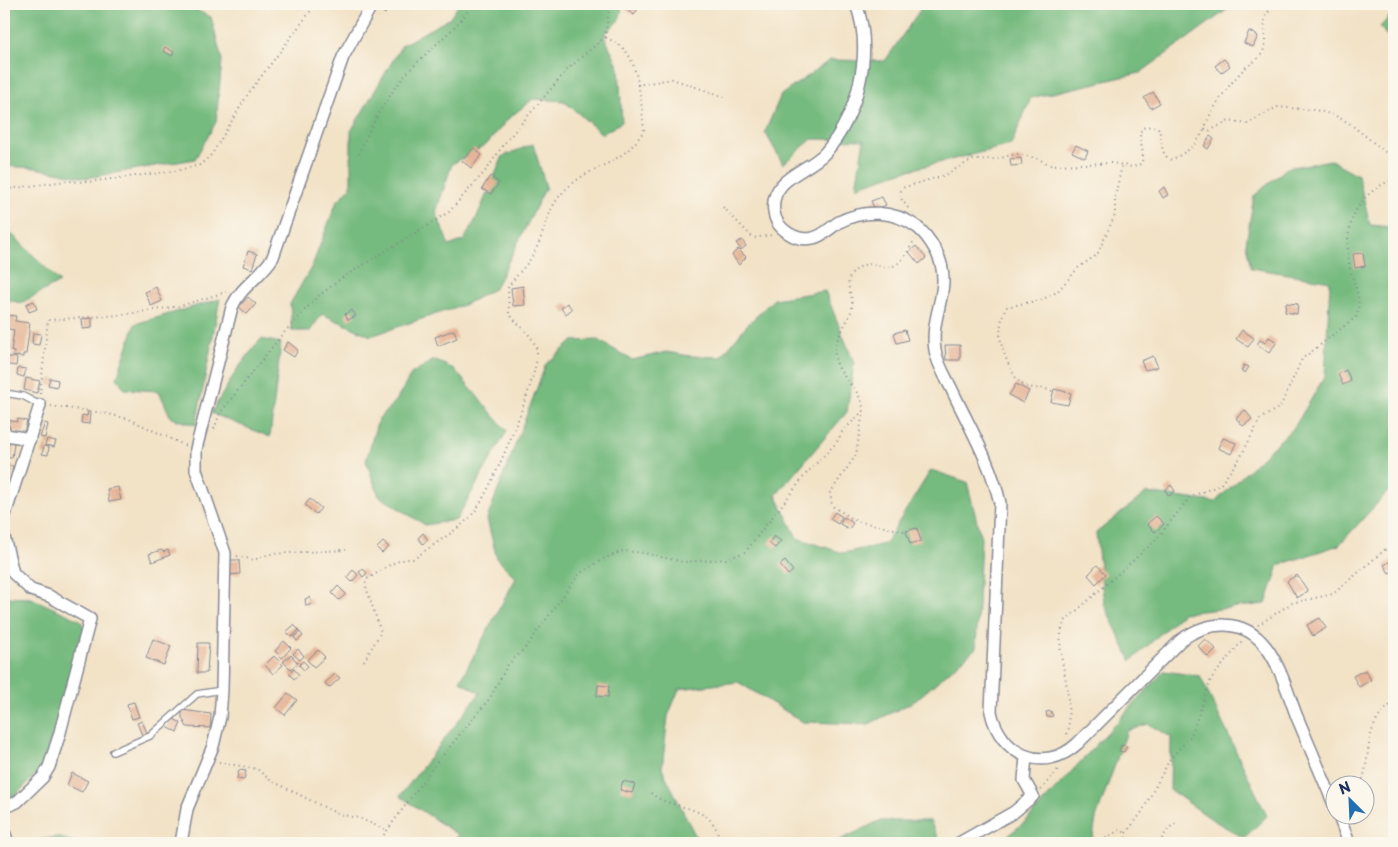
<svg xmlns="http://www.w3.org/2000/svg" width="1398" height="847" viewBox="0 0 1398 847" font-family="'Playpen Sans',sans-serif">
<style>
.forest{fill:#74ba7e;stroke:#48746e}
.building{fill:#e5b496}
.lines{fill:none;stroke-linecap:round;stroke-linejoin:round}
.service-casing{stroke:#868892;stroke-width:8}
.minor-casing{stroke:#868892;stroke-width:14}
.path{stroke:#868892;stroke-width:2;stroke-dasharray:1 4;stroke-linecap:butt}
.service{stroke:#fff;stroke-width:5.5}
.minor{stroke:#fff;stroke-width:11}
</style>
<rect width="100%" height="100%" fill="#fbf7ec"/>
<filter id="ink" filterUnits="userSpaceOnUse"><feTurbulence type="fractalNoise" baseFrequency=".02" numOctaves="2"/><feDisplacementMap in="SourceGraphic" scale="10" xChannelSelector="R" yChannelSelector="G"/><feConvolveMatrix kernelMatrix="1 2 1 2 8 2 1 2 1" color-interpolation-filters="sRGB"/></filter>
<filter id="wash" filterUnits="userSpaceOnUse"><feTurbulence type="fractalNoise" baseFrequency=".0096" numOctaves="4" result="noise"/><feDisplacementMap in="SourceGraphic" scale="20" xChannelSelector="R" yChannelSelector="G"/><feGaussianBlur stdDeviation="1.12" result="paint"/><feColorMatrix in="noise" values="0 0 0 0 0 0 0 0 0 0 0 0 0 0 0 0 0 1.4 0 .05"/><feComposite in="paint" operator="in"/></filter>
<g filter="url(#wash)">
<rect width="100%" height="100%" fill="#f2e2c6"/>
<g class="forest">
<polygon points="4,4 182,4 211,17 222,60 216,122 195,159 86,178 35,168 4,166"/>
<polygon points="459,4 623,4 619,20 604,35 619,68 622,122 602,134 564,101 533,99 509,118 486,145 452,164 436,212 449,246 464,240 476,219 503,156 533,144 546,187 495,288 466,304 371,336 322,314 310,331 292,331 290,304 312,266 337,201 351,187 351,131 402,45 450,18"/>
<polygon points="924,4 1235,4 1140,73 1031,98 1011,145 901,172 856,187 864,140 812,139 783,164 765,132 781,95 830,60 885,61"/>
<polygon points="1394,12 1394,45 1380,27"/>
<polygon points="1331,160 1358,175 1370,225 1391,227 1394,225 1394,485 1339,545 1279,565 1266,604 1183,613 1131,661 1104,604 1096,533 1146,493 1215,502 1295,426 1325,376 1330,281 1251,268 1246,244 1254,196 1287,168"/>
<polygon points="13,235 60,282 21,303 4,299 4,236"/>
<polygon points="825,291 854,363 847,412 776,495 797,538 843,553 885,544 931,470 967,482 981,538 976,648 915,701 869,724 803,722 738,682 679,689 668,716 662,769 699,843 452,843 458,835 400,796 480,693 460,681 516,578 497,559 487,519 546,364 573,341 598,340 632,360 666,352 690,356 721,357 746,326 774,299"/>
<polygon points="220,299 196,425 171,418 159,391 125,389 117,378 135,324"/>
<polygon points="261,339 281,343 270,437 211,413 238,368"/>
<polygon points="434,360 454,369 507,431 456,520 425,525 379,496 366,461 378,419 396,401 412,373"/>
<polygon points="4,597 31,598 80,620 84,628 55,727 40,770 17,794 4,802"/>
<polygon points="1164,671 1200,676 1267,816 1244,838 1213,820 1170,790 1171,737 1148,724 1127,731 1096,818 1092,843 998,843 1025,822"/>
<polygon points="879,821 930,821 939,840 944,843 834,843"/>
<polygon points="57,837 78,843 22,843 22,842"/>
</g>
<g id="blocks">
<g class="building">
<polygon points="381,4 390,5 385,14 378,9"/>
<polygon points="629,4 641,4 634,15 625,9"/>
<polygon points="1249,31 1258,36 1253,47 1244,43"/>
<polygon points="165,47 174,52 172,56 163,51"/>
<polygon points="1224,59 1230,66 1221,73 1215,66"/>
<polygon points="1153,92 1160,103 1151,108 1144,98"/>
<polygon points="1210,136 1214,139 1208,149 1204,146"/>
<polygon points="1076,145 1088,151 1085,158 1072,152"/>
<polygon points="474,148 482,155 471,168 462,161"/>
<polygon points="1021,158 1022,165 1011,166 1010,159"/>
<polygon points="490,176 499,183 491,194 482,189"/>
<polygon points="1164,187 1168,195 1163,198 1159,191"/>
<polygon points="882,197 886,205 875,210 871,201"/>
<polygon points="742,240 746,246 741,250 736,243"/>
<polygon points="916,246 926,258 919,264 909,252"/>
<polygon points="738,249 746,257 739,265 732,255"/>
<polygon points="248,251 257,254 252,269 243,266"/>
<polygon points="1363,253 1365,266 1355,268 1353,254"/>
<polygon points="523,286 525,305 513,306 511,288"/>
<polygon points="156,287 162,301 151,306 145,292"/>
<polygon points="248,297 256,304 247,314 239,307"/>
<polygon points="34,301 37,309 29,312 26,304"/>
<polygon points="567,303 572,309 566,314 561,308"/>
<polygon points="1286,303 1298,304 1297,314 1285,312"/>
<polygon points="352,310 356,316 348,320 345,314"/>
<polygon points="4,315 16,316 15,321 30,323 26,354 23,354 23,357 13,356 14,352 11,351 14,330 4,328"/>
<polygon points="92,318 92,328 83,329 82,319"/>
<polygon points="454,330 457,338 438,346 435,337"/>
<polygon points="905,330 908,340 897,343 894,333"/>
<polygon points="1242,330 1254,338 1248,347 1236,339"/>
<polygon points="33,333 41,334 39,345 32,344"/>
<polygon points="1269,337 1277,342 1269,353 1257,344 1260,340 1265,343"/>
<polygon points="288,342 298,350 294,357 283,350"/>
<polygon points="945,345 960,345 960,360 946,360"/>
<polygon points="4,356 17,358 16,366 4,364"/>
<polygon points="1153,356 1158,367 1145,370 1141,361"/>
<polygon points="1244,365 1249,367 1245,373 1241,371"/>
<polygon points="18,368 26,369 24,377 17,375"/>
<polygon points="1346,370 1351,381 1343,385 1338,374"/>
<polygon points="26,378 40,381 37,393 24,390"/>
<polygon points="50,378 58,380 57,387 48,385"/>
<polygon points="1016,384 1029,391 1023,403 1009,395"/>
<polygon points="1054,389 1071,393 1068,405 1051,402"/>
<polygon points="1245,410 1252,419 1243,426 1236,418"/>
<polygon points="88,411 90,413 89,424 81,423 82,415 87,416"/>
<polygon points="18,419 27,421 24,433 6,429 8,420 17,422"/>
<polygon points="45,423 48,424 45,438 40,437"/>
<polygon points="1223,438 1236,443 1231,454 1218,448"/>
<polygon points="47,439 56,441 54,447 45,445"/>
<polygon points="4,441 14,443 12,458 4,457"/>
<polygon points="44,446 49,447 48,455 42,454"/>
<polygon points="4,465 13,466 10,485 4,484"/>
<polygon points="1171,485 1175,491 1169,496 1165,490"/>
<polygon points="118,487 121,500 109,502 107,489"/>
<polygon points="310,499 321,508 316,514 305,505"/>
<polygon points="835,512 842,517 838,524 830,519"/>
<polygon points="1156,516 1164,524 1155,532 1147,524"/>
<polygon points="844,517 853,523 849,529 840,524"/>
<polygon points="917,528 921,541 910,544 906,531"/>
<polygon points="423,533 428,540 423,544 418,538"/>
<polygon points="774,536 781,541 775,548 769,543"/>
<polygon points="383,542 389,547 382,553 377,548"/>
<polygon points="161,550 164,552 168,550 170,555 152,562 149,554"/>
<polygon points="1394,559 1394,570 1389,573 1384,565"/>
<polygon points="227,560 239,560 240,574 228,575"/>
<polygon points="785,561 793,571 788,575 780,565"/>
<polygon points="1097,565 1106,574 1096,584 1088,575"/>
<polygon points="363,569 367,573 363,577 359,572"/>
<polygon points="353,570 358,575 352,582 347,577"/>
<polygon points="1297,575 1308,591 1297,598 1287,581"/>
<polygon points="338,586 346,594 339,600 332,593"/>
<polygon points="310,597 312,604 306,606 305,599"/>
<polygon points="1320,618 1326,628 1313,636 1307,625"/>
<polygon points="294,625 299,630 292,637 286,632"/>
<polygon points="300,632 303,636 297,641 294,637"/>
<polygon points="153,639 171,646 164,665 146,658"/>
<polygon points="1205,639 1216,649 1208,657 1198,646"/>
<polygon points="284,641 291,648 282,658 275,651"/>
<polygon points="198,643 209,643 207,673 197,673"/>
<polygon points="298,649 304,656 300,660 293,654"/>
<polygon points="318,650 325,657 314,667 307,660"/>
<polygon points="291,655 298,663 291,669 283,662"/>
<polygon points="274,656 283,665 273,674 265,665"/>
<polygon points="303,661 308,666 304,670 299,665"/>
<polygon points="294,669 299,675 294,679 289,674"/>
<polygon points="1365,670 1371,680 1359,687 1353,676"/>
<polygon points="335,674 340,678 329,688 325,683"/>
<polygon points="598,685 609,686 608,697 597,696"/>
<polygon points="288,693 297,700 285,715 276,708"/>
<polygon points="134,702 139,717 132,719 127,704"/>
<polygon points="182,710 211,714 210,728 187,727 182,718"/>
<polygon points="1051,711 1053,716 1047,717 1046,712"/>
<polygon points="172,718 181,723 177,732 167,727"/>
<polygon points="142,721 147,733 142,735 137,723"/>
<polygon points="1121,745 1127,746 1124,752 1119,751"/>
<polygon points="239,770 246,771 244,780 237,779"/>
<polygon points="72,773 88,781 82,792 67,785"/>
<polygon points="623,781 635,784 632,793 620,790"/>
</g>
</g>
</g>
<g filter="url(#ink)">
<use href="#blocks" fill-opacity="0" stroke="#868892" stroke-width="1"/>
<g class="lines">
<g class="service-casing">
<g id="service">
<polyline points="4,393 23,396 40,405"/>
<polyline points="113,752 150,736 197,694 222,690"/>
</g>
</g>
<g class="minor-casing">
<g id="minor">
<path d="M856,4C874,52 858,115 825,153C807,172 769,178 774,212C776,229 796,242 813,238C823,236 831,227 839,222C864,209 894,210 917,227C926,234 931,242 936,251C955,288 929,313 935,350C937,364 947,379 953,392C970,428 991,463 1000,503L991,712C1000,754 1043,775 1077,744L1181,640C1208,621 1243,617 1266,647C1281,667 1288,694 1297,717C1310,748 1323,778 1336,809"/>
<polyline points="4,430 6,435 30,439"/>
<polyline points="4,518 40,405"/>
<polyline points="4,537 13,573 31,590 49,596 90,619 59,736 49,767 43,777 17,802 4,808"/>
<polyline points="1338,814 1349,843"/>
<polyline points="4,832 8,843"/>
<path d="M181,843L187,809L213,746L220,717L222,690L225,553L196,470V449L232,307C241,286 262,276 273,257L343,57L372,4"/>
<polyline points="959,843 1014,812 1033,796 1024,780 1026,756"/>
</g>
</g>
<g class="path">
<path d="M1276,4C1253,23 1274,33 1262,53C1258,61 1248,64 1242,71C1231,82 1207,114 1205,129L1209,131L1229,121L1247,124L1277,107L1315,110L1334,115L1349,123L1394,159"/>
<polyline points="637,85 672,79 728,98"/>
<path d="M359,154C367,130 392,89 409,71C430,48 456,30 473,4"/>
<polyline points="4,195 8,189 66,181 88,182 175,171 200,165 212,154 248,94 316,4"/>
<polyline points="723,207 753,238 772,235"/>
<path d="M908,208L899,196L902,188L945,175L972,160L996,159L1017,154L1036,158L1051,165L1113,163L1132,167L1141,164C1147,152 1136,140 1142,128L1152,126L1158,128C1164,140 1158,156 1173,160L1194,146L1205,129"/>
<path d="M1052,391C1043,387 1031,390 1022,384C1014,380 1002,351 1001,342C999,333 1001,316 1006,307L1041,300L1057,292L1079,267L1097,255L1115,215V197L1122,165"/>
<polyline points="40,394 48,320 121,315 180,306 226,292"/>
<polyline points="51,406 104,413 129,419 186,446"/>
<polyline points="863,411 856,455 830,493 832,506 856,521 904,531"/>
<polyline points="214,429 220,413 281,336 317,297 342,278 449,212 488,168 503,145 568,69 605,37 610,4"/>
<polyline points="237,556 254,560 269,554 346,550"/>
<polyline points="1258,625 1292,603 1333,594 1394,542"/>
<path d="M364,661L381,632L365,584L367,579C383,570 395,558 414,559C433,544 456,532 472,515C489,497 539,376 537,353C535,334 518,327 509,313L508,288C515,275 528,266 535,251C547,228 546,209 565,190C592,163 623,167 644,130C642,110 639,68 627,53C621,45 613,41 605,37"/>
<path d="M1067,734L1069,728C1068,714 1069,701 1067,688C1064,666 1055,642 1065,621L1154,542L1190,497L1220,485L1240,458L1260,419L1280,407L1302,359L1356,317C1363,300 1354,285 1350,268C1342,228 1355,194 1394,179"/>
<polyline points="219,762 257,769 270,780 338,814 359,818 388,831"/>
<path d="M1361,784C1373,754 1361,726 1394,702"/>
<polyline points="1041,790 1059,768"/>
<path d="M651,793C669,811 718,802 719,843"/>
<path d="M378,843L433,767L490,698L507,666L526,647L579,574L603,559L623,551L644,553L683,562L727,559L745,552L806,474L837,442L842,432L863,411C864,389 834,376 835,353C835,334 850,322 852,307C854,295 843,285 852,274C869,253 883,274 897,264C905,259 910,247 915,239"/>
<polyline points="1097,843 1120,830 1126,833"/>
<polyline points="1126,843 1126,833 1142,812 1170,759 1191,736 1211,679 1242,641"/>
<polyline points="1159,843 1169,828 1176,823"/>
</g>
<use href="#service" class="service"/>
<use href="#minor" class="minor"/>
</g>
</g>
<rect width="1398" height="847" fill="none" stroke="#fbf7ec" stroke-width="20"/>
<g transform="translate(1350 800) rotate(336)"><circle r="24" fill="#fbf7ec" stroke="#a1a7b3"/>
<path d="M0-4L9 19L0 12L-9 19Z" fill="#1f6fb2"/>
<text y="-8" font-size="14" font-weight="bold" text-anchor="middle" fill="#1b2f5e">N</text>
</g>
</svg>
